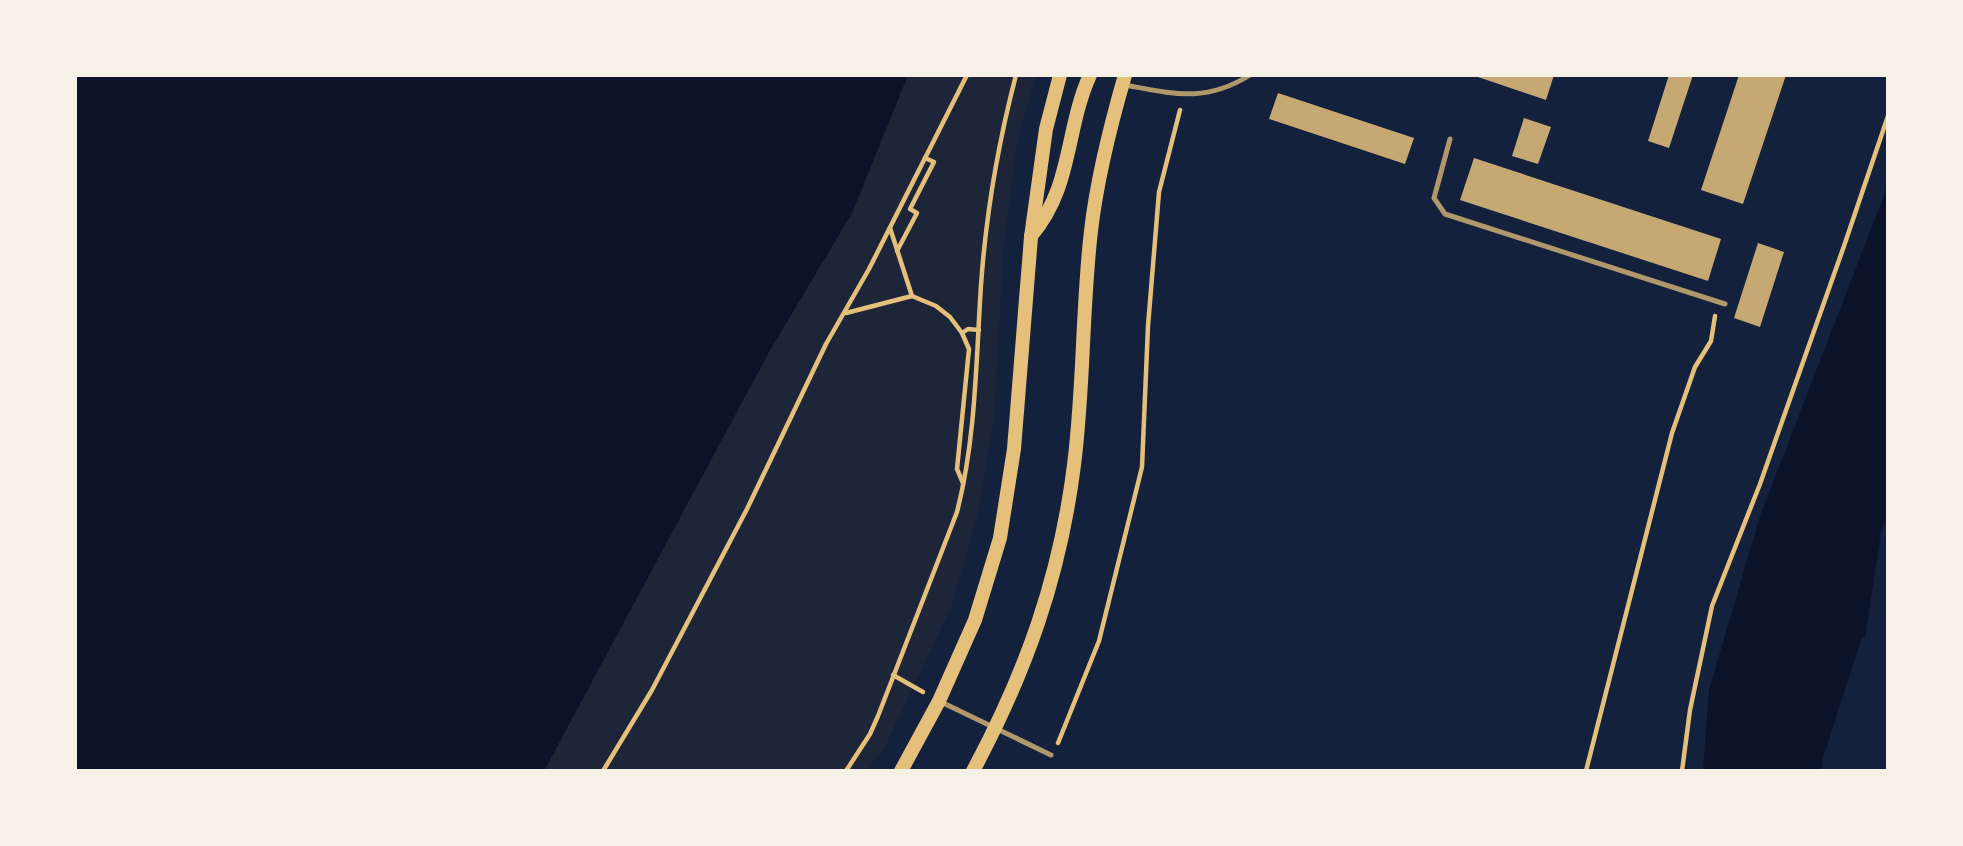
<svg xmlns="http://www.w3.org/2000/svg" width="1963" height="846" viewBox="0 0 1963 846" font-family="'Archivo Narrow',sans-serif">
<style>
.green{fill:#1d2539}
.water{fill:#0b132b}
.building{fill:#c6a872}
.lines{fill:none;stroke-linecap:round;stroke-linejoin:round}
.path{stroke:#e5c07b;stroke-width:4.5}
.service{stroke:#b1986c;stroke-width:5}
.secondary{stroke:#e5c07b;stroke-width:14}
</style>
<rect width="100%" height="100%" fill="#14213d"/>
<polygon class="green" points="908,75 1036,75 1016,147 1003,254 994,419 978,514 951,608 885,746 867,771 544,771 770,350 852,213"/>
<g class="water">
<polygon points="75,75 908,75 852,213 770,350 544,771 75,771"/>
<polygon points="1888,185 1888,510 1881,532 1865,639 1862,637 1823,758 1821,771 1703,771 1709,690 1760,516"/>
</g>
<g class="building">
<polygon points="1472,75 1554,75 1546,100"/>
<polygon points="1669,75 1693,75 1669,148 1648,141"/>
<polygon points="1739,75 1786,75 1743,204 1701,190"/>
<polygon points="1278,93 1414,138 1405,164 1269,119"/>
<polygon points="1524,118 1551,127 1538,164 1512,156"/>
<polygon points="1474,158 1721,239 1708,281 1460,200"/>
<polygon points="1758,243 1784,252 1760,327 1734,318"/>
</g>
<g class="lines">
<g class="path">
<polyline points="890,228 912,296"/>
<polyline points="897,251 917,213 910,209 934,162 925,158"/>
<polyline points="846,313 912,296 936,306 950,317 962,333 969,349 957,469 963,483"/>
<polyline points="962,333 968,329 979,330"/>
<polyline points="893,675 923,692"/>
<polyline points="1058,743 1099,641 1142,467 1148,326 1159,192 1180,110"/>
<polyline points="603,771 652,690 747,509 826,344 869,269 967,75"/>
<path d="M846,771L870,734L878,716L957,512C976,438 976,361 981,285C986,214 998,144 1016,75"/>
<polyline points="1586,771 1672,433 1695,367 1711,341 1715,316"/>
<polyline points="1682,771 1690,710 1712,606 1760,484 1844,246 1888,116"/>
</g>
<g class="service">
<path d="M1125,85C1174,94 1205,103 1250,75"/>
<polyline points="1450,139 1434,198 1445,214 1725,304"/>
<polyline points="939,701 1051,755"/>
</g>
<g class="secondary">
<path d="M1031,236C1073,187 1065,130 1090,75"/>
<polyline points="901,771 939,701 975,620 1000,538 1014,449 1031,237 1046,129 1060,75"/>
<path d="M973,771C1026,672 1060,577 1074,465C1084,387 1082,308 1091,231C1097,178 1110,127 1125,75"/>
</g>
</g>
<rect width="1963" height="846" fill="none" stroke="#f6f1e7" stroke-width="154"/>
</svg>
